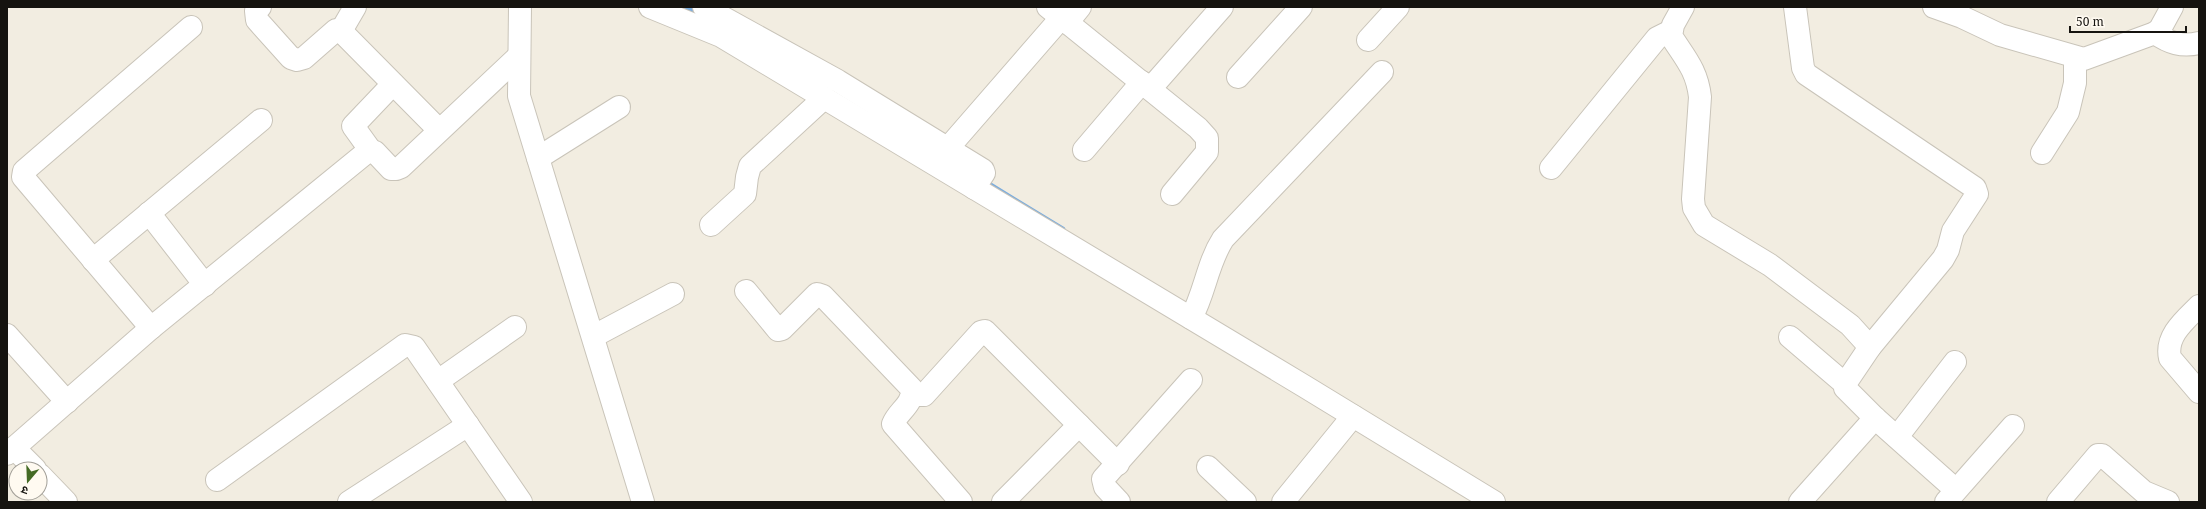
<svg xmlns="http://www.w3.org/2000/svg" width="2206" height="509" viewBox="0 0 2206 509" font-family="'Noto Serif','Noto Sans Devanagari',serif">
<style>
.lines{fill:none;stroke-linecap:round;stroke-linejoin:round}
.stream{stroke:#7aacde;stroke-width:4.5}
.minor-casing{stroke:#c9c4b9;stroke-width:24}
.minor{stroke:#fff;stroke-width:22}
</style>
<rect width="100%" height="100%" fill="#f2ede1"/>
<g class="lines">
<g class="stream">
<polyline points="686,7 700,15"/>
<polyline points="986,182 1063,229"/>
</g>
<g class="minor-casing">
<g id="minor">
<polyline points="260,7 256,11 257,20 291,58 297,60 304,58 336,30 341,31 439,130"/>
<polyline points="520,7 519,96 643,502"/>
<polyline points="650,7 721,36 1304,386 1494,502"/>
<polyline points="704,7 838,81 983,170 984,173 974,188"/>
<polyline points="1048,7 1198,128 1207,138 1207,152 1172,194"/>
<path d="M1683,7L1673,25L1671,36C1685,58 1697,70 1700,97L1693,199L1694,208L1704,225L1770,265L1850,325L1870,347"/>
<polyline points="1795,7 1803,68 1806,74 1975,188 1977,194 1953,231 1948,250 1943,259 1870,347 1845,384 1845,388 1875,418 1956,490"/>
<polyline points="1934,7 1962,17 2000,35 2084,59 2155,33 2160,29 2172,7"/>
<polyline points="1067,23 1080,7"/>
<polyline points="341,31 355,7"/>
<path d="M2155,33C2169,43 2182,47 2199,43"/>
<polyline points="1368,40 1398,7"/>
<polyline points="1238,77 1301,7"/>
<polyline points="1150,89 1222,7"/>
<polyline points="948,148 1061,18"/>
<polyline points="1084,150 1142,82"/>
<polyline points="371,151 353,126 393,84"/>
<polyline points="2042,153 2068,112 2075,83 2075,58"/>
<polyline points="538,158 619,107"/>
<polyline points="1551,168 1657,38 1671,31"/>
<polyline points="149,213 205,285"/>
<polyline points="711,225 745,194 747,177 750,166 824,98"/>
<polyline points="93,260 261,120"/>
<path d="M746,291L778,330L782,329L817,294L823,296L912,389C913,405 898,411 893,424L961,502"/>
<path d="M2199,306C2185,320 2165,336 2170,358L2199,392"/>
<path d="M1191,318C1205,293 1207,264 1223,239L1382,72"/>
<polyline points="151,328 23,177 24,171 191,27"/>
<polyline points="7,335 67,402"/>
<polyline points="594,336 673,294"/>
<polyline points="1790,337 1845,384"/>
<polyline points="438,381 515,327"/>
<polyline points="912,395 924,395 981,332 985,331 1118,464"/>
<polyline points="1897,437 1955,362"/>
<polyline points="14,448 35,469"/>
<polyline points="7,454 151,328 367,152 375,152 391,169 396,169 401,167 519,56"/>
<polyline points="1208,467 1245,502"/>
<polyline points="40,475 66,502"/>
<polyline points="217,480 405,345 414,347 521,502"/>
<polyline points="349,502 468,425"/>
<polyline points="1003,502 1079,425"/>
<polyline points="1119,502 1105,487 1103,479 1191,380"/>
<polyline points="1283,502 1353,416"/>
<polyline points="1800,502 1875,418"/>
<polyline points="1946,502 2013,426"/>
<polyline points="2058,502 2098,455 2102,455 2144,492 2168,502"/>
</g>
</g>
<use href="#minor" class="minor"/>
</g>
<rect width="2206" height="509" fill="none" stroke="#15130f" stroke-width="16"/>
<g transform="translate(28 481) rotate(199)"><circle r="19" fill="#fffaf1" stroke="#a19e97"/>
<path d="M0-3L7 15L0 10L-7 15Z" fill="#446a24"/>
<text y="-6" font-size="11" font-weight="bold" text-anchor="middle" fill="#15130f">उ</text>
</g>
<path d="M2070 26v6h116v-6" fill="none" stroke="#15130f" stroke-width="2"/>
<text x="2076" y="26" font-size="12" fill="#15130f" stroke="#fffaf1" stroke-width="3" paint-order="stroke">50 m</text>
</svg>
